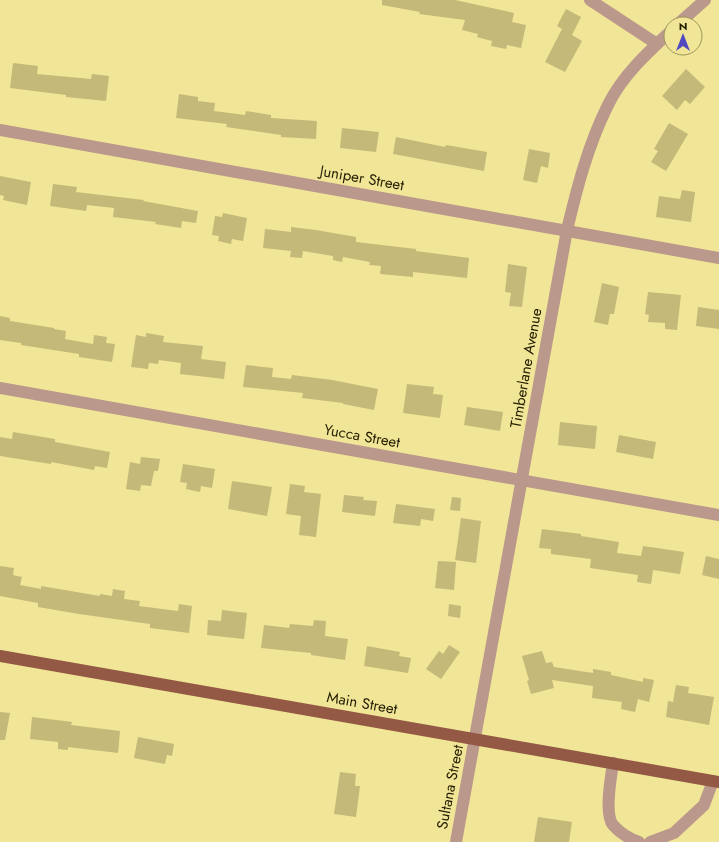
<svg xmlns="http://www.w3.org/2000/svg" width="719" height="842" viewBox="0 0 719 842" font-family="Jost,sans-serif">
<style>
.building{fill:#c4b978}
.lines{fill:none;stroke-linecap:round;stroke-linejoin:round}
.minor{stroke:#ba988c;stroke-width:12}
.major{stroke:#935944;stroke-width:12}
.labels{text-anchor:middle;dominant-baseline:central;stroke-width:3;stroke-linejoin:round;paint-order:stroke}
.street-label{font-size:15px;fill:#221d00;stroke:#f1e597}
</style>
<rect width="100%" height="100%" fill="#f1e597"/>
<g class="building">
<polygon points="382,0 455,0 514,13 512,22 526,25 521,48 507,45 506,49 491,46 492,41 477,37 478,34 462,30 465,20 419,14 420,12 382,5"/>
<polygon points="566,9 581,17 572,35 582,41 565,72 545,62 562,29 557,26"/>
<polygon points="13,63 38,66 37,74 91,79 92,74 109,76 106,101 66,97 66,95 10,88"/>
<polygon points="686,69 705,87 690,104 685,100 677,110 662,96"/>
<polygon points="179,94 198,97 198,101 215,103 214,111 245,115 246,111 271,115 271,118 317,121 316,139 281,137 281,135 226,127 227,124 176,118"/>
<polygon points="669,123 688,134 666,171 651,162 658,151 654,149"/>
<polygon points="342,128 379,132 376,152 340,148"/>
<polygon points="396,137 445,147 446,145 487,152 484,171 393,154"/>
<polygon points="529,149 550,153 548,168 541,166 537,183 523,180"/>
<polygon points="0,176 31,182 27,205 3,200 4,196 0,195"/>
<polygon points="53,184 77,187 76,192 144,200 143,201 198,211 196,223 182,221 181,228 155,224 156,222 113,217 114,208 87,205 86,211 50,206"/>
<polygon points="682,190 695,192 691,222 656,217 659,196 680,199"/>
<polygon points="223,213 247,218 243,241 232,239 231,244 218,241 219,236 212,235 215,216 222,217"/>
<polygon points="291,227 316,230 356,237 356,242 416,249 416,251 469,258 467,278 413,272 413,277 380,274 381,266 369,265 370,262 343,257 342,262 333,260 333,256 303,251 302,258 290,257 291,251 263,248 265,229 291,232"/>
<polygon points="508,264 527,267 522,307 509,306 511,293 505,292"/>
<polygon points="602,283 619,287 614,314 610,314 608,325 594,322"/>
<polygon points="648,292 681,295 677,330 665,329 665,323 648,322 649,315 645,314"/>
<polygon points="698,307 719,310 719,329 696,326"/>
<polygon points="0,316 10,318 10,321 54,328 54,329 66,331 65,339 93,344 94,335 107,337 106,343 115,344 112,362 79,357 79,354 21,345 21,343 0,340"/>
<polygon points="146,333 164,336 163,342 203,346 201,359 226,362 224,379 180,374 181,363 159,360 158,364 149,363 148,369 131,367 136,335 146,337"/>
<polygon points="246,365 273,368 272,377 291,379 292,375 332,380 378,389 374,410 343,404 343,403 302,398 303,393 243,387"/>
<polygon points="407,384 434,387 433,394 443,395 440,418 403,413"/>
<polygon points="467,407 503,412 500,431 464,425"/>
<polygon points="560,422 597,426 595,449 558,445"/>
<polygon points="13,432 55,439 55,442 110,452 107,468 95,466 94,470 51,462 51,464 0,456 0,437 12,439"/>
<polygon points="619,435 656,442 653,459 616,452"/>
<polygon points="141,457 160,459 158,471 154,471 151,486 141,485 140,491 126,489 130,462 140,464"/>
<polygon points="183,464 215,469 212,488 201,486 200,492 186,489 187,483 180,482"/>
<polygon points="232,481 272,487 267,516 228,509"/>
<polygon points="290,484 305,486 304,492 321,494 316,537 299,535 301,516 286,514"/>
<polygon points="344,495 364,497 363,500 377,501 375,516 342,512"/>
<polygon points="452,497 461,498 460,511 450,510"/>
<polygon points="396,504 435,509 433,521 421,519 420,526 393,523"/>
<polygon points="461,518 481,521 476,563 455,560"/>
<polygon points="542,529 581,534 581,536 619,542 617,553 641,556 643,546 684,552 680,574 653,570 651,584 637,582 638,575 590,568 591,559 551,554 551,549 539,548"/>
<polygon points="706,556 719,559 719,579 702,575"/>
<polygon points="438,561 456,562 454,590 435,588"/>
<polygon points="0,566 14,568 13,575 22,577 20,585 41,589 41,586 100,596 100,594 112,596 113,589 125,591 124,599 140,601 139,606 178,611 179,604 192,606 189,633 150,628 150,624 79,614 38,607 38,603 0,596"/>
<polygon points="449,604 461,606 460,618 448,616"/>
<polygon points="222,610 247,613 244,639 207,635 208,620 221,621"/>
<polygon points="314,620 326,621 325,636 348,639 345,660 311,655 311,653 261,648 264,625 289,628 290,624 313,626"/>
<polygon points="449,645 460,652 441,679 426,669 439,651 443,654"/>
<polygon points="367,646 400,652 399,656 411,658 408,673 364,666"/>
<polygon points="542,651 546,663 552,662 554,667 593,673 593,669 611,672 611,675 643,682 643,678 654,680 649,702 638,699 635,712 621,709 622,702 592,698 593,686 552,680 554,688 531,694 527,681 529,680 522,656"/>
<polygon points="676,685 689,687 688,693 714,697 709,725 666,717 668,701 673,702"/>
<polygon points="0,712 10,713 5,740 0,740"/>
<polygon points="32,717 72,722 71,725 120,731 118,753 68,747 68,750 58,749 58,742 30,739"/>
<polygon points="138,737 174,744 172,756 167,755 165,764 134,758"/>
<polygon points="340,772 356,774 355,786 360,786 356,817 334,814"/>
<polygon points="538,817 572,822 569,842 534,842"/>
</g>
<g class="lines">
<g class="minor">
<polyline points="590,0 657,44"/>
<polyline points="678,24 705,0"/>
<polyline points="0,130 719,258"/>
<polyline points="0,388 719,515"/>
<path d="M613,763C611,777 604,814 613,825C620,833 630,839 639,842"/>
<path d="M456,842L567,230C577,188 588,145 608,105C622,76 648,52 671,31"/>
<polyline points="650,842 674,833 704,805 713,781"/>
</g>
<polyline class="major" points="0,656 719,782"/>
</g>
<g class="labels">
<g class="street-label">
<text transform="translate(362 178) rotate(10)">Juniper Street</text>
<text transform="translate(526 368) rotate(-80)">Timberlane Avenue</text>
<text transform="translate(362 436) rotate(10)">Yucca Street</text>
<text transform="translate(362 703) rotate(10)">Main Street</text>
<text transform="translate(450 787) rotate(-79)">Sultana Street</text>
</g>
</g>
<g transform="translate(683 36)"><circle r="19" fill="#f1e597" stroke="#9e955b"/>
<path d="M0-3L7 15L0 10L-7 15Z" fill="#4f48bf"/>
<text y="-6" font-size="11" font-weight="bold" text-anchor="middle" fill="#221d00">N</text>
</g>
</svg>
